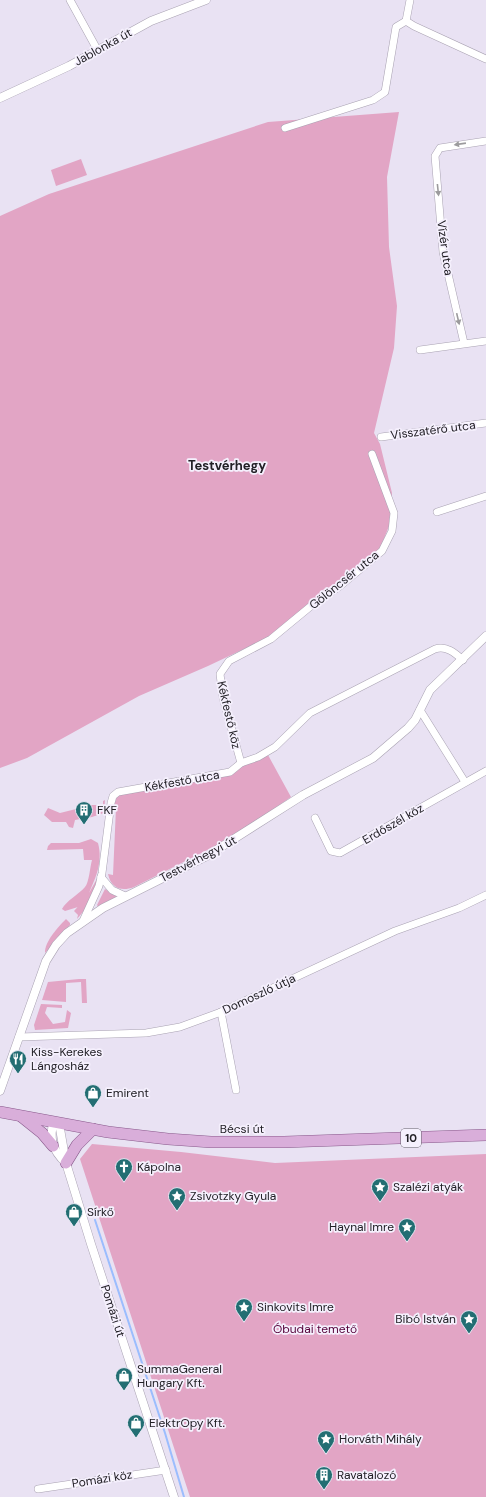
<svg xmlns="http://www.w3.org/2000/svg" width="486" height="1497" viewBox="0 0 486 1497" font-family="'DM Sans',sans-serif">
<style>
.green{fill:#e2a5c5}
.lines{fill:none;stroke-linecap:round;stroke-linejoin:round}
.stream{stroke:#9bbdfe;stroke-width:2}
.minor-casing{stroke:#a9a2b2;stroke-width:8}
.tertiary-casing{stroke:#a9a2b2;stroke-width:9}
.primary-casing{stroke:#88598b;stroke-width:12}
.minor{stroke:#fff;stroke-width:7}
.tertiary{stroke:#fff;stroke-width:8}
.primary{stroke:#d9aeda;stroke-width:11}
.oneway{fill:#9c9b9d}
.labels{text-anchor:middle;dominant-baseline:central;stroke-width:3.5;stroke-linejoin:round;paint-order:stroke}
.shield{fill:#f5f0fd;stroke:#615e66;stroke-width:1}
.shield-label{font-size:11px;font-weight:bold;fill:#222026}
.street-label{font-size:12px;fill:#222026;stroke:#f5f0fd}
.poi-label{font-size:12px;fill:#222026;stroke:#f5f0fd;text-anchor:start}
.park-label{font-size:12px;fill:#56033b;stroke:#f5f0fd}
.neighbourhood-label{font-size:13px;font-weight:bold;fill:#222026;stroke:#f5f0fd}
</style>
<rect width="100%" height="100%" fill="#e9e2f3"/>
<g class="green">
<polygon points="399,112 387,177 389,247 397,306 394,348 374,433 380,444 392,493 389,526 380,549 267,638 208,666 139,696 27,758 0,768 0,216 49,194 268,122"/>
<polygon points="81,159 87,175 56,186 51,170"/>
<path d="M268,755L291,797L235,836L134,887C121,892 111,888 108,874L113,875L116,808L113,807L118,794L240,767Z"/>
<polygon points="105,800 104,813 92,817 75,820 73,828 69,827 66,822 52,822 44,815 48,808 60,813 76,809 79,805 103,805 103,801"/>
<path d="M91,839L98,843C103,862 96,877 89,893L99,875L87,907L77,919L78,915L74,911L86,898L78,907L65,911L62,909C66,901 79,894 85,887C89,883 90,867 92,860H84L83,849L47,850L48,846L51,843H79Z"/>
<polygon points="105,889 117,897 99,908 97,905"/>
<path d="M66,919L70,923V925L45,953C44,942 59,926 66,919Z"/>
<polygon points="79,979 86,979 87,1003 82,1003 81,982 66,983 66,1002 42,1000 48,982"/>
<polygon points="41,1004 62,1005 62,1008 47,1007 45,1013 53,1024 65,1022 67,1010 71,1013 68,1028 35,1030 34,1025"/>
<polygon points="92,1144 181,1152 275,1163 486,1154 486,1497 190,1497 80,1159"/>
</g>
<g class="lines">
<polyline class="stream" points="95,1220 165,1433 184,1497"/>
<g class="minor-casing">
<g id="minor">
<polyline points="70,0 98,51"/>
<polyline points="406,21 414,26 486,59"/>
<polyline points="285,128 373,100 385,92 396,27 406,21 410,0"/>
<polyline points="464,343 443,252 435,156 440,148 486,141"/>
<polyline points="420,350 486,341"/>
<polyline points="381,437 486,423"/>
<polyline points="437,512 486,496"/>
<polyline points="420,710 465,782"/>
<polyline points="241,763 223,698 220,674 229,661 271,639 311,606 340,586 382,551 392,531 394,513 372,454"/>
<polyline points="315,818 331,851 340,853 486,771"/>
<polyline points="101,877 112,890 125,896"/>
<path d="M83,921L99,886L102,873L111,803L113,796L118,792L230,772L241,763L258,757L275,747L310,713L435,649C446,645 455,653 463,660"/>
<polyline points="221,1012 236,1090"/>
<polyline points="19,1037 146,1033 180,1027 221,1012 395,931 459,908 486,895"/>
<polyline points="38,1489 166,1470"/>
</g>
</g>
<g class="tertiary-casing">
<g id="tertiary">
<polyline points="0,98 69,66 151,21 206,0"/>
<polyline points="0,1091 46,961 56,945 67,933 103,908 207,856 303,795 373,758 408,728 415,720 430,690 486,636"/>
<path d="M54,1122C48,1138 54,1152 66,1163"/>
<polyline points="59,1123 66,1163 91,1244 174,1497"/>
</g>
</g>
<g class="primary-casing">
<g id="primary">
<polyline points="0,1112 108,1132 168,1139 211,1142 284,1142 486,1135"/>
<polyline points="22,1117 42,1133 53,1146"/>
<polyline points="66,1163 77,1145 93,1129"/>
</g>
</g>
<use href="#minor" class="minor"/>
<use href="#tertiary" class="tertiary"/>
<use href="#primary" class="primary"/>
</g>
<defs><path id="oneway-solid" d="M-6-.8H1V-3.2L6.5 0L1 3.2V.8H-6Z"/></defs>
<g class="oneway">
<use href="#oneway-solid" transform="translate(460 144) rotate(172)"/>
<use href="#oneway-solid" transform="translate(438 190) rotate(84)"/>
<use href="#oneway-solid" transform="translate(458 319) rotate(77)"/>
</g>
<defs>
<g id="building-pin" transform="scale(0.9)"><path d="M0 17L-7.5 6A9.5 9.5 0 1 1 7.5 6Z" fill="#236e73" stroke="#f5f0fd"/><path d="M-4-6H4V6H1V3H-1V6H-4ZM-2.5-4.3h1.7v1.8h-1.7ZM.8-4.3h1.7v1.8H.8ZM-2.5-1h1.7V.8h-1.7ZM.8-1h1.7V.8H.8Z" fill="#fff"/></g>
<g id="restaurant-pin" transform="scale(0.9)"><path d="M0 17L-7.5 6A9.5 9.5 0 1 1 7.5 6Z" fill="#236e73" stroke="#f5f0fd"/><path d="M-5-6h1v4h1v-4h1v4h1v-4h1v5L-1.5 .5V6h-2V.5L-5-1ZM5-6V6H3V1.5H1.5Q1.5-4 5-6Z" fill="#fff"/></g>
<g id="shop-pin" transform="scale(0.9)"><path d="M0 17L-7.5 6A9.5 9.5 0 1 1 7.5 6Z" fill="#236e73" stroke="#f5f0fd"/><path d="M-5-2.5h2.3a2.7 3.5 0 0 1 5.4 0H5L5.5 6h-11ZM-1.5-2.5h3a1.5 2.3 0 0 0-3 0Z" fill="#fff"/></g>
<g id="church-pin" transform="scale(0.9)"><path d="M0 17L-7.5 6A9.5 9.5 0 1 1 7.5 6Z" fill="#236e73" stroke="#f5f0fd"/><path d="M-1.2-6h2.4v3.5h3.3v2.4h-3.3V6h-2.4V-.1h-3.3v-2.4h3.3Z" fill="#fff"/></g>
<g id="sight-pin" transform="scale(0.9)"><path d="M0 17L-7.5 6A9.5 9.5 0 1 1 7.5 6Z" fill="#236e73" stroke="#f5f0fd"/><path d="M0-6L1.8-2.2L6-1.7L2.9 1.2L3.7 5.4L0 3.3L-3.7 5.4L-2.9 1.2L-6-1.7L-1.8-2.2Z" fill="#fff"/></g>
</defs>
<g fill-rule="evenodd">
<use href="#building-pin" x="84" y="810"/>
<use href="#restaurant-pin" x="18" y="1059"/>
<use href="#shop-pin" x="93" y="1093"/>
<use href="#church-pin" x="124" y="1167"/>
<use href="#sight-pin" x="380" y="1187"/>
<use href="#sight-pin" x="177" y="1196"/>
<use href="#shop-pin" x="74" y="1212"/>
<use href="#sight-pin" x="407" y="1227"/>
<use href="#sight-pin" x="244" y="1307"/>
<use href="#sight-pin" x="469" y="1319"/>
<use href="#shop-pin" x="124" y="1376"/>
<use href="#shop-pin" x="136" y="1423"/>
<use href="#sight-pin" x="326" y="1439"/>
<use href="#building-pin" x="324" y="1475"/>
</g>
<g class="labels">
<rect class="shield" x="401" y="1129" width="20" height="18" rx="3"/>
<g class="shield-label">
<text x="411" y="1138">10</text>
</g>
<g class="street-label">
<text transform="translate(103 47) rotate(-29)">Jablonka út</text>
<text transform="translate(445 248) rotate(82)">Vízér utca</text>
<text transform="translate(433 430) rotate(-7)">Visszatérő utca</text>
<text transform="translate(344 580) rotate(-39)">Gölöncsér utca</text>
<text transform="translate(229 715) rotate(77)">Kékfestő köz</text>
<text transform="translate(182 781) rotate(-10)">Kékfestő utca</text>
<text transform="translate(393 824) rotate(-30)">Erdőszél köz</text>
<text transform="translate(198 859) rotate(-28)">Testvérhegyi út</text>
<text transform="translate(259 994) rotate(-25)">Domoszló útja</text>
<text x="242" y="1129">Bécsi út</text>
<text transform="translate(113 1311) rotate(72)">Pomázi út</text>
<text transform="translate(102 1479) rotate(-9)">Pomázi köz</text>
</g>
<g class="poi-label">
<text x="97" y="810">FKF</text>
<text x="31" y="1052">Kiss-Kerekes<tspan x="31" dy="14">Lángosház</tspan></text>
<text x="106" y="1093">Emirent</text>
<text x="137" y="1167">Kápolna</text>
<text x="393" y="1187">Szalézi atyák</text>
<text x="190" y="1196">Zsivotzky Gyula</text>
<text x="87" y="1212">Sírkő</text>
<text x="394" y="1227" text-anchor="end">Haynal Imre</text>
<text x="257" y="1307">Sinkovits Imre</text>
<text x="456" y="1319" text-anchor="end">Bibó István</text>
<text x="137" y="1369">SummaGeneral<tspan x="137" dy="14">Hungary Kft.</tspan></text>
<text x="149" y="1423">ElektrOpy Kft.</text>
<text x="339" y="1439">Horváth Mihály</text>
<text x="337" y="1475">Ravatalozó</text>
</g>
<g class="park-label">
<text x="315" y="1329">Óbudai temető</text>
</g>
<g class="neighbourhood-label">
<text x="227" y="465">Testvérhegy</text>
</g>
</g>
</svg>
